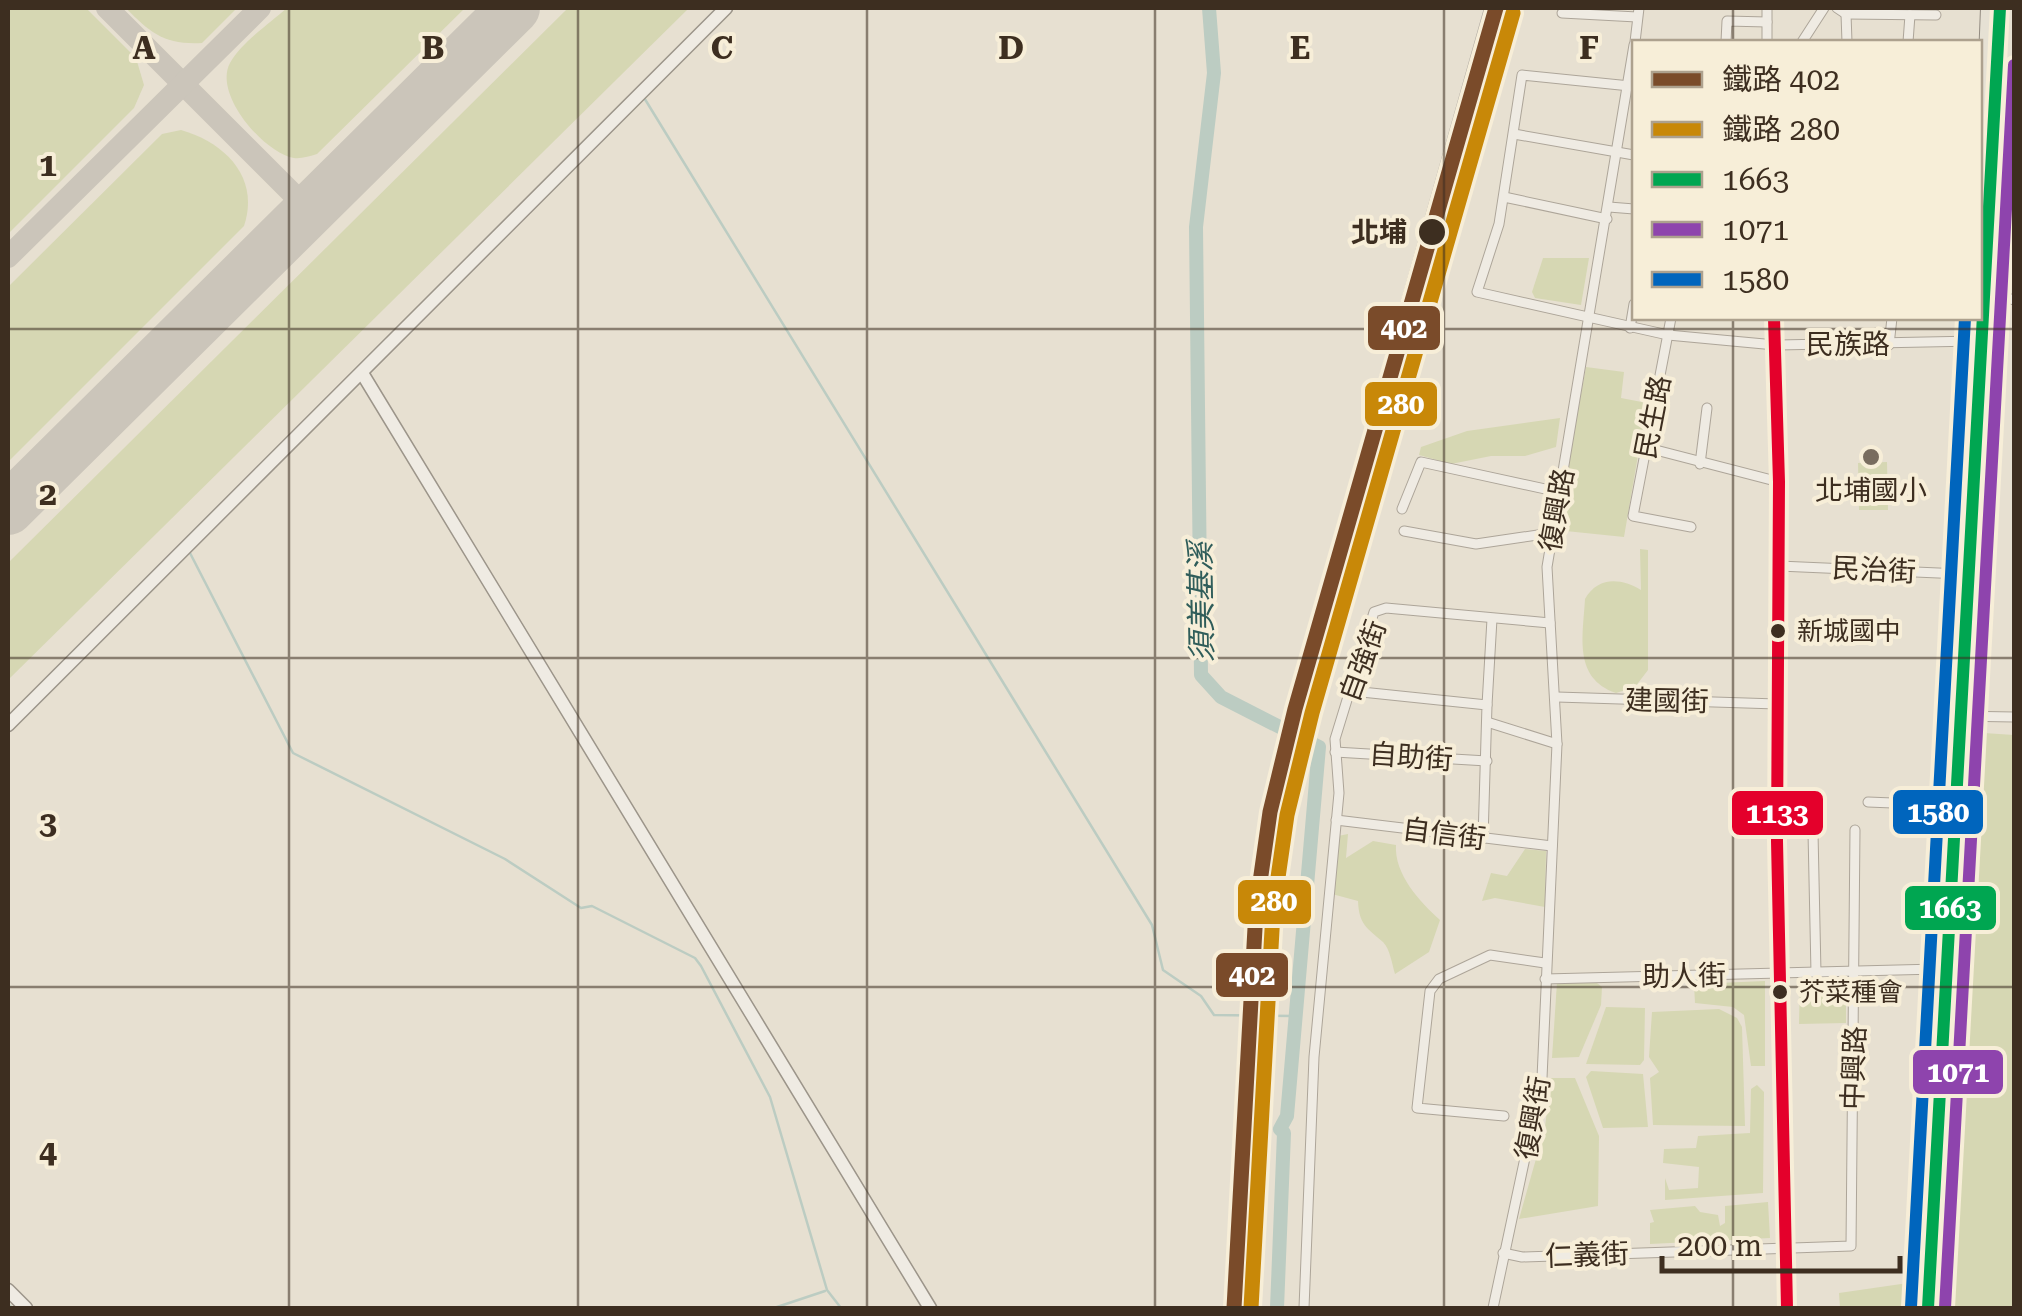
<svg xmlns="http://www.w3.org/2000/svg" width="2022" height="1316" viewBox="0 0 2022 1316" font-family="'Roboto Serif','Noto Sans TC',serif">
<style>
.green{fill:#d6d7b3}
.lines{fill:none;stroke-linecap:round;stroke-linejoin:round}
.stream{stroke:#bcccc2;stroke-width:2.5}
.river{stroke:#bcccc2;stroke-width:14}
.taxiway{stroke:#cbc5ba;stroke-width:22}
.runway{stroke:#cbc5ba;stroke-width:52}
.street-casing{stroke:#ada599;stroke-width:11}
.secondary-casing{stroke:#9c958a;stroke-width:15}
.primary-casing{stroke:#928b80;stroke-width:16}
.street{stroke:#efebe3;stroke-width:9}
.secondary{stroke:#efebe3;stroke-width:12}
.primary{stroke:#e6e1d4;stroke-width:14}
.rail-casing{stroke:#afaaa2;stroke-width:6}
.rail{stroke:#f7eed8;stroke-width:2.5;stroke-dasharray:8;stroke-linecap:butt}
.bus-1-casing{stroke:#f7eed8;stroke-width:20}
.bus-2-casing{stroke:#f7eed8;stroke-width:20}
.bus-3-casing{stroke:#f7eed8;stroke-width:20}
.bus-4-casing{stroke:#f7eed8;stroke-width:20}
.bus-1{stroke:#00a651;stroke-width:12}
.bus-2{stroke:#8e44ad;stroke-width:12}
.bus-3{stroke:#0065bd;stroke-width:12}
.bus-4{stroke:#e4002b;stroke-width:12}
.rail-1-casing{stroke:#f7eed8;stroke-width:22}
.rail-2-casing{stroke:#f7eed8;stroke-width:22}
.rail-1{stroke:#7a4b2a;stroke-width:15}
.rail-2{stroke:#c88808;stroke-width:15}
.grid{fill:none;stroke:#3d2e20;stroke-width:2.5;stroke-opacity:0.55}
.stop-dot{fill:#3d2e20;stroke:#f7eed8;stroke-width:4}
.poi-dot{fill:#786c5e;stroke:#f7eed8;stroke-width:4}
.labels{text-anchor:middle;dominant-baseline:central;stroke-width:8;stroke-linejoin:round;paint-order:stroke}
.bus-label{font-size:26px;fill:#3d2e20;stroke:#f7eed8;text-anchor:start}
.stop-label{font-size:28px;font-weight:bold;fill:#3d2e20;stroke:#f7eed8;text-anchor:end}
.street-label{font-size:28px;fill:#3d2e20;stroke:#f7eed8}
.poi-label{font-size:28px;fill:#3d2e20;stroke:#f7eed8}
.water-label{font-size:30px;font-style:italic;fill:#2f5d5a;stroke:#f7eed8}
.grid-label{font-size:32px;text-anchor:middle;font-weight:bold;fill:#3d2e20;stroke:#f7eed8;stroke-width:8;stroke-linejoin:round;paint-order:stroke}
.line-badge{stroke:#f7eed8;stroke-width:4}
.badge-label{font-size:28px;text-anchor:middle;font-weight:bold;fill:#fff}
</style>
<rect width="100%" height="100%" fill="#e7e0d1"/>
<g class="green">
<polygon points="8,8 86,8 136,58 144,85 134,108 8,234"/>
<path d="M126,8H237L202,43C165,45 150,33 126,8Z"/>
<path d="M287,8H465L317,154C310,156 301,159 294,158C264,153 213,94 230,63C241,43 270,23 287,8Z"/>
<polygon points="568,8 689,8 8,680 8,563"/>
<path d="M181,130C226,143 260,178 244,226L8,462V287L162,134Z"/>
<polygon points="1543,258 1589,258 1581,305 1535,298 1532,292"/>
<polygon points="1586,367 1624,372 1621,398 1647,403 1624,537 1556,530"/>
<polygon points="1560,418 1556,447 1525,456 1491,456 1451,464 1419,455 1421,447 1467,431"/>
<polygon points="1887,462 1888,510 1859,510 1858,463"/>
<path d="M1640,549L1648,550V670L1635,687L1616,693C1573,678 1583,636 1585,599C1598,576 1621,578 1641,590Z"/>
<polygon points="1969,732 2014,735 2014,1308 1939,1308"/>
<path d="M1348,834L1346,858L1373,841L1396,845C1394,874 1420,902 1440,920L1429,952L1395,974C1392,964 1390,949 1383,942C1367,928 1359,925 1358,901L1332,894L1338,836Z"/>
<polygon points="1525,849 1546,851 1545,907 1495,898 1482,901 1491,873 1507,876"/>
<polygon points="1840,976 1846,980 1846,1023 1799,1024 1800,979"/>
<polygon points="1765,981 1765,1066 1751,1066 1744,1015 1733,1007 1695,1003 1694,984"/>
<polygon points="1557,982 1597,983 1602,987 1601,1005 1579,1057 1552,1058"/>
<polygon points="1606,1007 1645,1008 1644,1060 1640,1065 1586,1064"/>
<polygon points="1719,1009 1737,1018 1742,1027 1745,1126 1653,1125 1650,1078 1659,1072 1649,1057 1652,1012"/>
<polygon points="1591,1071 1643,1074 1648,1127 1603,1128 1586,1077"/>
<polygon points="1551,1078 1575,1078 1599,1136 1598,1206 1519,1219 1545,1127"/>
<polygon points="1757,1085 1764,1092 1763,1193 1665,1200 1665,1178 1669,1190 1698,1188 1699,1167 1663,1163 1664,1149 1696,1148 1698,1136 1750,1133 1751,1089"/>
<polygon points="1768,1202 1770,1238 1650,1244 1650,1223 1654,1222 1650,1210 1695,1206 1700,1212 1718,1215 1720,1226 1725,1223 1725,1206"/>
<polygon points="1908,1283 1907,1308 1840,1308 1839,1293"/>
</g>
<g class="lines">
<g class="stream">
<polyline points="643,96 1152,925 1163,970 1201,996 1214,1015 1295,1016"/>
<polyline points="190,553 293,753 505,859 581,908 592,906 695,958 701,966 770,1097 827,1290 841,1308"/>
<polyline points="8,1304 12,1308"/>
<polyline points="774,1308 825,1291"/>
</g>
<polyline class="river" points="1209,8 1214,73 1196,227 1201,675 1221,697 1319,747 1287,1116 1280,1129 1284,1133 1277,1308"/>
<g class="taxiway">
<polyline points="107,8 311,212"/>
<polyline points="8,257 260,8"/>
</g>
<polyline class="runway" points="8,509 514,8"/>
<g class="street-casing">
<g id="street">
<polyline points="1837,8 1846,14 1936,15"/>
<polyline points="1562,13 1637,17"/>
<polyline points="1846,14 1847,42"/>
<polyline points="1635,42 1639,8"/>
<polyline points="1726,42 1727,21 1767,22"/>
<polyline points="1767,42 1767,8"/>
<polyline points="1802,42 1824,8"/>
<polyline points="1908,42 1910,15"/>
<polyline points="1630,86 1522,75 1499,224 1477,292 1668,335 1775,345 1975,341"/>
<polyline points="1514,134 1634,155"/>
<polyline points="1504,197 1607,219"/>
<polyline points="1609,207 1634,209"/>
<polyline points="1982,290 2014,300"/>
<polyline points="1671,318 1633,516 1691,527"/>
<polyline points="1774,318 1779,482 1777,841 1787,1308"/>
<polyline points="1630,328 1634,304"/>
<polyline points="1889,345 1892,318"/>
<polyline points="1648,448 1779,482"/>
<polyline points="1700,464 1707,408"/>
<polyline points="1402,509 1421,462 1559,492"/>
<polyline points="1404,531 1476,544 1551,533"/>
<polyline points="1779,566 1961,574"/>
<polyline points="1352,691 1487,705 1483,839"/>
<polyline points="1557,697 1777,704"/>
<polyline points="1487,705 1492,619"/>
<polyline points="1956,716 2014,717"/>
<polyline points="1487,722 1557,744"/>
<polyline points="1335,752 1487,761"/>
<polyline points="1868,802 1942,805"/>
<polyline points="1336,820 1552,846"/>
<polyline points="1813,832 1816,973"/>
<polyline points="1545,979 1937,969"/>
<polyline points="1504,1116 1417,1108 1430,991 1439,979 1490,955 1545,963"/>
<polyline points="1503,1253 1522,1257 1851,1246 1855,830"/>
<polyline points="1304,1308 1314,1057 1339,793 1335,739 1374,612 1386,608 1550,623"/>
<polyline points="1493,1308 1542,1078 1557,744 1547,567 1634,45"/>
</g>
</g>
<g class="secondary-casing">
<g id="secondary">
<polyline points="362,373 930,1308"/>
<polyline points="8,725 726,8"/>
<polyline points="8,1290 26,1308"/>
</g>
</g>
<g class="primary-casing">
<g id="primary">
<polyline points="1980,212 1988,8"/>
<polyline points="1918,1308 1942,805 1974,318"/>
<path d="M1928,1308C1947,875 1978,441 2000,8"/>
</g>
</g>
<use href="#street" class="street"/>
<use href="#secondary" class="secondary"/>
<use href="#primary" class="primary"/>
<g class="rail-casing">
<g id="rail">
<polyline points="1260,974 1295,742"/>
<path d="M1229,1308C1239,1106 1239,904 1289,707L1487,8"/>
</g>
</g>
<use href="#rail" class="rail"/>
<g class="bus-1-casing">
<polyline id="bus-1" points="1928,1308 2000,8"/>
</g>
<g class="bus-2-casing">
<polyline id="bus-2" points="1945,1308 2014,65"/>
</g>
<g class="bus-3-casing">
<polyline id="bus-3" points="1911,1307 1965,318"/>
</g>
<g class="bus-4-casing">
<polyline id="bus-4" points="1774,318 1779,482 1777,841 1787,1308"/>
</g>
<use href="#bus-1" class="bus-1"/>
<use href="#bus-2" class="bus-2"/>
<use href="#bus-3" class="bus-3"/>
<use href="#bus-4" class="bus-4"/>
<g class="rail-1-casing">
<polyline id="rail-1" points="1234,1308 1256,910 1270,812 1295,709 1496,8"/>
</g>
<g class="rail-2-casing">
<polyline id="rail-2" points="1251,1308 1273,912 1287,815 1312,713 1513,13"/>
</g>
<use href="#rail-1" class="rail-1"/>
<use href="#rail-2" class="rail-2"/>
</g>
<path class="grid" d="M289,8V1308M578,8V1308M867,8V1308M1155,8V1308M1444,8V1308M1733,8V42M1733,318V1308M8,329H2014M8,658H2014M8,987H2014"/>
<g class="stop-dot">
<circle cx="1432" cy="232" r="15"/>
<circle cx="1778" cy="631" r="9"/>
<circle cx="1780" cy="992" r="9"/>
</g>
<circle class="poi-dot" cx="1871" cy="457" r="10"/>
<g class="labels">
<g class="bus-label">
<text x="1797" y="631">新城國中</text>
<text x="1799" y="992">芥菜種會</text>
</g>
<g class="stop-label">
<text x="1407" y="232">北埔</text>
</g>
<g class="street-label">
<text x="1848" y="344">民族路</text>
<text transform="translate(1653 417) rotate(-79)">民生路</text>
<text transform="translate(1557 510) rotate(-80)">復興路</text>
<text transform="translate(1874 570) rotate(3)">民治街</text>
<text transform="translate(1363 661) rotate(-70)">自強街</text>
<text transform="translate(1667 701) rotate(1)">建國街</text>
<text transform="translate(1411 757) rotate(4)">自助街</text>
<text transform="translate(1444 834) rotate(7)">自信街</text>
<text transform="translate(1684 976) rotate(-1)">助人街</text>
<text transform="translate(1854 1068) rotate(-88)">中興路</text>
<text transform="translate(1533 1118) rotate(-80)">復興街</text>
<text transform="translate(1587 1255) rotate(-2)">仁義街</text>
</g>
<g class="poi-label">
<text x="1871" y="490">北埔國小</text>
</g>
<g class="water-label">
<text transform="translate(1201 602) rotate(-91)">須美基溪</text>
</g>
</g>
<g class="grid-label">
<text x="144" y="59">A</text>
<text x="433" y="59">B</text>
<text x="722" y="59">C</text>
<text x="1011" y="59">D</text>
<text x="1300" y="59">E</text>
<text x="1589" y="59">F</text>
<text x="48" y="176">1</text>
<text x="48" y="505">2</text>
<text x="48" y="834">3</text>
<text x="48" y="1163">4</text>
</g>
<g class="line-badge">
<rect x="1366" y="304" width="76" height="48" rx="10" fill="#7a4b2a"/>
<rect x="1363" y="380" width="76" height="48" rx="10" fill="#c88808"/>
<rect x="1891" y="788" width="94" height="48" rx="10" fill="#0065bd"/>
<rect x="1730" y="789" width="95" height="48" rx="10" fill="#e4002b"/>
<rect x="1236" y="878" width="77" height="48" rx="10" fill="#c88808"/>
<rect x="1903" y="884" width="95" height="48" rx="10" fill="#00a651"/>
<rect x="1214" y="951" width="76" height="48" rx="10" fill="#7a4b2a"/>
<rect x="1911" y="1048" width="94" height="48" rx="10" fill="#8e44ad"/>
</g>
<g class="badge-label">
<text x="1404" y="338">402</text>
<text x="1401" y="414">280</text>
<text x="1938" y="822">1580</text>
<text x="1777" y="823">1133</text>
<text x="1274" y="911">280</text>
<text x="1950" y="918">1663</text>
<text x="1252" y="985">402</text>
<text x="1958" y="1082">1071</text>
</g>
<rect width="2022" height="1316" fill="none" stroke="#3d2e20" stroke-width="20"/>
<rect x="1632" y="40" width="350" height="280" fill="#f7eed8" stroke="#ada18e" stroke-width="2.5"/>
<rect x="1652" y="72" width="50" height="15" fill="#7a4b2a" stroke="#ada18e" stroke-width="2.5"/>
<text x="1722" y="90" font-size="30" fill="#3d2e20">鐵路 402</text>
<rect x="1652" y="122" width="50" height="15" fill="#c88808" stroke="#ada18e" stroke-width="2.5"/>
<text x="1722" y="140" font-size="30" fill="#3d2e20">鐵路 280</text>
<rect x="1652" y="172" width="50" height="15" fill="#00a651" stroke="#ada18e" stroke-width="2.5"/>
<text x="1722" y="190" font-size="30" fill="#3d2e20">1663</text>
<rect x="1652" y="222" width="50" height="15" fill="#8e44ad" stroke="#ada18e" stroke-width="2.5"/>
<text x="1722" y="240" font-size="30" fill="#3d2e20">1071</text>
<rect x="1652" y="272" width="50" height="15" fill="#0065bd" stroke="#ada18e" stroke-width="2.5"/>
<text x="1722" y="290" font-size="30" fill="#3d2e20">1580</text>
<path d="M1662 1256v15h238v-15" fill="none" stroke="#3d2e20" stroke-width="5"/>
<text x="1677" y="1256" font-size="30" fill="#3d2e20" stroke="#f7eed8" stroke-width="8" paint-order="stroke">200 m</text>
</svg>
